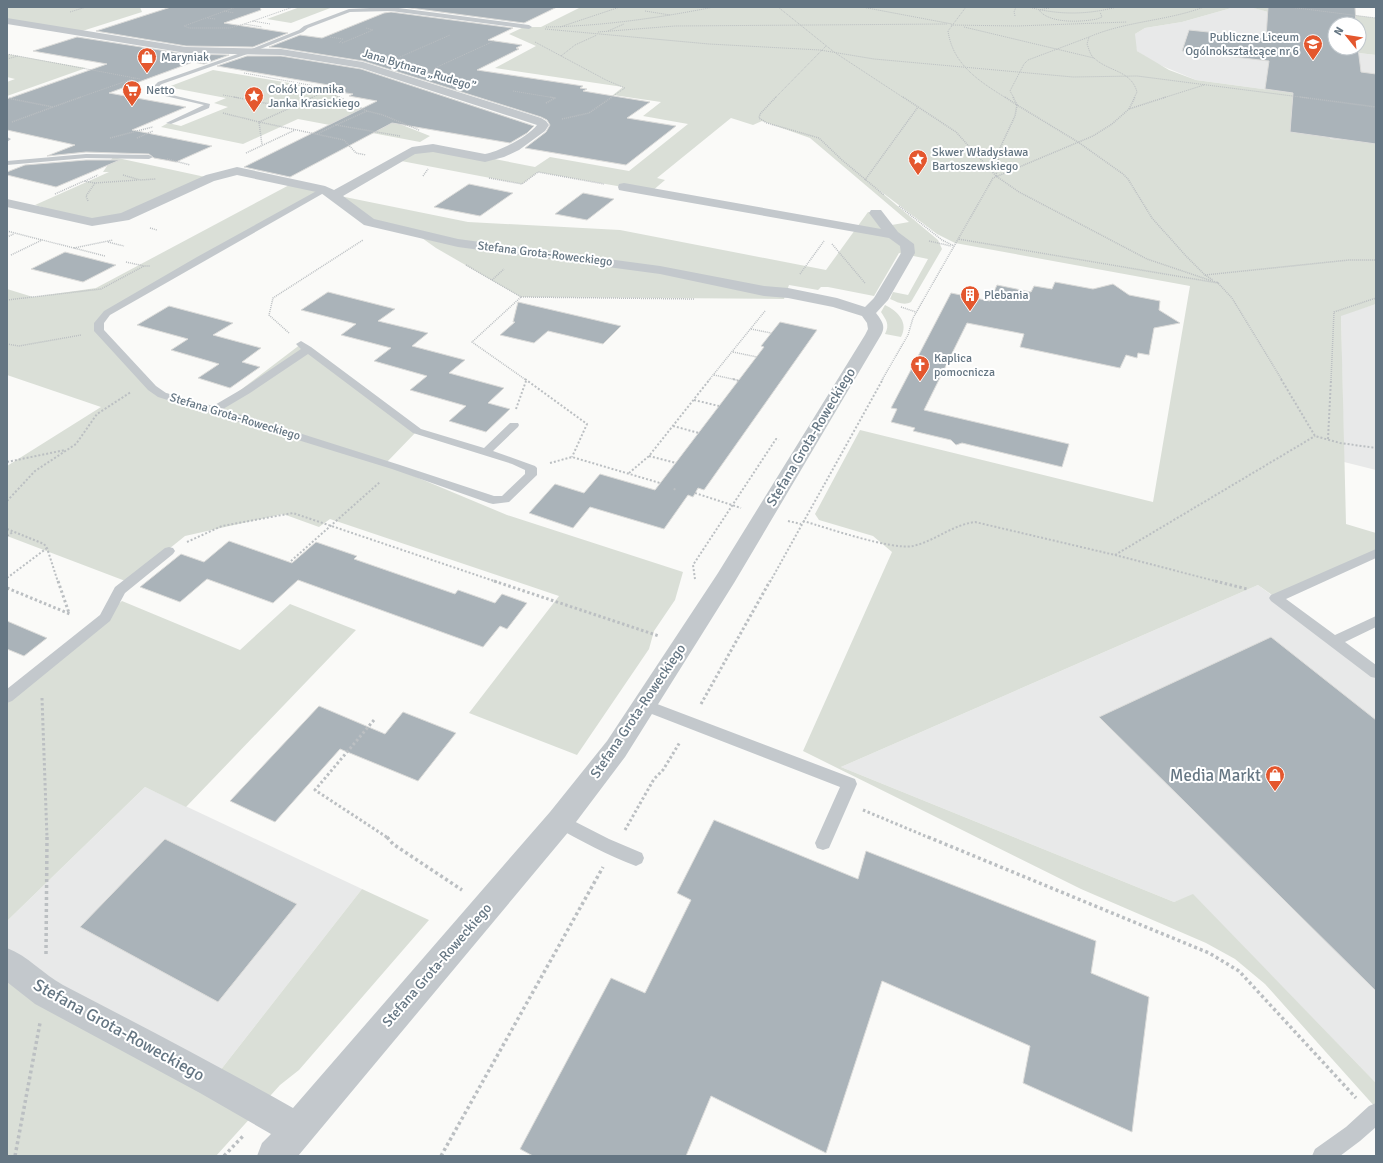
<svg xmlns="http://www.w3.org/2000/svg" width="1383" height="1163" viewBox="0 0 1383 1163" font-family="Signika,sans-serif">
<style>
.built{fill:#e8e9e9}
.green{fill:#dadfd7}
.building{fill:#aab3b9;stroke:#dcdcda}
.lines{fill:none;stroke-linecap:round;stroke-linejoin:round}
.path-far4{stroke:#bbbfc2;stroke-width:1;stroke-dasharray:1 1;stroke-linecap:butt}
.path-far3{stroke:#bbbfc2;stroke-width:1.5;stroke-dasharray:1 1;stroke-linecap:butt}
.path-far2{stroke:#bbbfc2;stroke-width:2;stroke-dasharray:2 2;stroke-linecap:butt}
.path-far1{stroke:#bbbfc2;stroke-width:3;stroke-dasharray:2.5 2.5;stroke-linecap:butt}
.path{stroke:#bbbfc2;stroke-width:3.5;stroke-dasharray:3 3;stroke-linecap:butt}
.service{fill:#c3c8cc;fill-rule:evenodd}
.minor{fill:#c3c8cc;fill-rule:evenodd}
.labels{text-anchor:middle;dominant-baseline:central;stroke-width:4;stroke-linejoin:round;paint-order:stroke}
.far-poi-label{font-size:12px;fill:#657683;stroke:#fff;text-anchor:start}
.far-street-label{font-size:12px;fill:#657683;stroke:#fff}
.street-label{font-size:14px;fill:#657683;stroke:#fff}
.near-poi-label{font-size:17px;fill:#657683;stroke:#fff;text-anchor:end}
.near-street-label{font-size:17px;fill:#657683;stroke:#fff}
</style>
<rect width="100%" height="100%" fill="#fafaf8"/>
<g class="built">
<polygon points="1235,7 1251,7 1268,12 1267,19 1335,26 1335,48 1358,48 1359,53 1376,55 1376,144 1343,141 1329,139 1330,137 1290,132 1293,93 1196,80 1155,63 1137,51 1133,37 1135,34 1145,28 1182,22"/>
<polygon points="1376,304 1376,470 1344,462 1341,315"/>
<polygon points="1258,585 1376,673 1376,1083 1193,895 1174,902 841,767"/>
<polygon points="145,787 362,889 212,1081 7,963 7,921"/>
</g>
<g class="green">
<polygon points="7,7 140,7 142,12 76,33 7,21"/>
<polygon points="300,7 333,7 291,23 267,19"/>
<path d="M581,7H1235L1182,22L1145,28L1135,34L1137,51L1169,70L1196,80L1293,93L1290,132L1330,137V139L1342,140V139L1376,144V304L1341,316L1346,524L1376,533V553L1276,598L1258,585L841,767L1174,902L1193,894L1376,1083V1108L1265,984L1235,959L1206,943L1081,889L803,751L892,552L873,536L819,520L815,514L860,430L1153,502L1190,286L955,243L937,234L875,187L938,240L942,249L911,302C904,306 897,302 890,299L893,292L908,295L928,259L899,253L874,296L828,287H821L818,290L789,285L784,299L521,297L436,248L415,233L379,225L335,195L468,222L620,230L826,270L868,212L876,213L886,226L909,222L810,138L762,121L753,125L731,118L657,178L665,180L651,192L538,172L522,184L396,160L412,151L443,149L535,167L550,157L629,171L688,124L643,116L661,102L613,95L623,87L495,68L536,46L509,34L524,27H541Z"/>
<polygon points="1250,7 1289,7 1376,18 1376,55 1359,53 1359,24 1335,24 1335,26 1267,19 1268,12"/>
<polygon points="7,54 86,68 7,96 7,82 15,79 7,77"/>
<polygon points="213,70 325,89 362,109 430,136 420,142 298,119 243,144 161,127 168,123 181,126 228,107 214,103 226,98 168,87"/>
<polygon points="113,157 210,178 124,217 92,222 35,205 109,172 103,172"/>
<polygon points="293,183 325,190 107,313 98,327 152,388 214,410 301,344 417,431 385,464 507,515 683,572 675,600 654,631 649,649 577,755 469,713 559,596 330,519 319,527 283,514 185,536 128,582 7,536 7,466 101,407 7,375 7,289 33,297 96,288"/>
<path d="M885,305C898,311 909,323 901,337L885,334C890,324 886,320 881,312Z"/>
<polygon points="122,601 240,650 290,604 356,630 186,807 145,787 7,921 7,693"/>
<polygon points="362,889 429,920 299,1070 280,1085 216,1156 7,1156 7,963 212,1081"/>
</g>
<g class="building">
<polygon points="171,7 260,7 261,10 224,23 288,33 253,47 186,46 96,31"/>
<polygon points="403,7 557,7 524,23"/>
<polygon points="1268,7 1355,7 1356,24 1335,24 1335,48 1358,48 1361,72 1376,74 1376,144 1290,132 1293,93 1265,89 1269,61 1182,51 1189,30 1266,38"/>
<polygon points="391,12 513,28 488,40 522,45 516,48 519,49 477,70 583,86 580,88 587,89 583,91 650,102 627,118 676,126 626,165 525,148 546,132 550,125 547,120 541,117 363,61 281,48 269,47 300,35 322,38 384,13"/>
<polygon points="77,37 186,54 229,55 204,64 193,62 109,93 186,107 132,130 212,146 176,162 154,158 149,154 86,152 47,156 75,145 7,130 7,99 107,64 33,51"/>
<polygon points="247,56 281,56 361,69 534,126 527,133 510,143 392,123 290,177 244,167 377,101 349,96 353,94 339,92 346,88 217,66"/>
<polygon points="86,160 120,160 56,187 7,175 7,172 25,165"/>
<polygon points="469,184 513,193 480,216 434,207"/>
<polygon points="583,193 614,199 587,220 555,214"/>
<polygon points="65,252 116,265 83,282 31,269"/>
<polygon points="1055,282 1093,289 1113,284 1129,295 1160,301 1159,310 1180,323 1154,328 1149,355 1138,353 1137,358 1126,355 1120,368 1020,347 1024,334 967,323 924,410 1069,444 1062,467 962,443 956,445 951,440 913,431 915,428 891,422 897,409 891,408 951,293 990,301 997,285 1031,292 1034,286 1052,289"/>
<polygon points="328,292 395,309 378,321 428,333 412,346 465,360 449,373 504,388 488,403 510,409 486,432 449,421 466,406 410,390 427,376 374,361 391,348 341,335 356,324 301,310"/>
<polygon points="518,302 621,326 603,344 548,331 534,343 500,335 515,322 513,322"/>
<polygon points="169,306 233,323 213,335 261,348 242,362 260,367 230,388 198,378 219,364 171,350 188,339 137,325"/>
<polygon points="780,322 817,330 704,490 698,488 693,497 688,495 664,529 590,507 573,528 529,513 555,484 584,493 600,474 655,490 764,347 761,346"/>
<polygon points="229,541 292,563 316,542 357,556 354,559 455,594 458,590 495,603 502,594 527,603 507,629 500,626 483,647 298,580 273,603 207,579 180,602 140,587 181,554 204,562"/>
<polygon points="7,621 47,638 24,656 7,649"/>
<polygon points="1271,637 1376,720 1376,991 1099,717"/>
<polygon points="319,706 385,734 403,712 456,733 418,781 340,749 275,822 230,801"/>
<polygon points="714,820 858,879 866,851 1096,941 1091,973 1149,997 1132,1132 1023,1083 1030,1046 882,981 826,1153 711,1096 686,1156 533,1156 520,1149 611,978 645,993 691,900 677,893"/>
<polygon points="165,839 297,904 218,1002 80,927"/>
</g>
<g class="lines">
<g class="path-far4">
<polyline points="236,7 184,26 189,28 230,28 244,24"/>
<polyline points="778,7 834,52 904,98"/>
<polyline points="862,7 952,24"/>
<path d="M966,7L948,31C953,65 979,81 1006,98"/>
<path d="M1028,7C1059,15 1086,15 1117,7"/>
<polyline points="1289,7 1376,18"/>
<path d="M1049,8L1039,10C1049,24 1082,22 1097,19L1102,17L1100,12"/>
<polyline points="224,11 234,13"/>
<polyline points="645,11 670,15"/>
<polyline points="70,12 86,7"/>
<polyline points="1015,16 1014,12 1016,7"/>
<polyline points="208,18 215,19"/>
<polyline points="253,21 244,24 262,27"/>
<polyline points="270,24 253,21 293,7"/>
<polyline points="951,25 1017,26 1127,22"/>
<path d="M546,27C603,26 658,18 714,7"/>
<polyline points="560,27 620,7"/>
<polyline points="964,27 1094,58"/>
<polyline points="545,29 709,44 820,50 874,59 1073,77 1137,76 1308,98"/>
<polyline points="608,31 624,24"/>
<polyline points="598,32 675,26 947,24"/>
<polyline points="330,37 343,39 339,43"/>
<polyline points="535,42 606,80 625,88 610,98"/>
<polyline points="342,43 373,30 366,28"/>
<polyline points="7,54 140,79"/>
<polyline points="561,56 575,45 597,35"/>
<polyline points="400,57 450,35"/>
<polyline points="7,59 18,56"/>
<polyline points="435,68 494,41"/>
<polyline points="244,73 331,89 311,98"/>
<polyline points="326,91 341,98"/>
<polyline points="513,91 555,98"/>
<polyline points="223,95 239,98"/>
<polyline points="78,98 135,78"/>
<polyline points="775,98 826,46"/>
<polyline points="1014,98 1010,91 1024,64 1028,60 1089,37"/>
<path d="M1134,98L1137,92C1131,70 1109,72 1094,58C1090,55 1089,49 1087,44L1089,37C1126,21 1167,21 1204,7"/>
<polyline points="1163,98 1204,85"/>
</g>
<g class="path-far3">
<polyline points="234,97 290,108 259,122 344,140 356,153 366,155"/>
<polyline points="339,97 367,111 383,115 419,130"/>
<polyline points="776,97 760,114 759,118 767,123 819,138 842,160 884,195"/>
<polyline points="903,97 956,132 996,176 1019,192 1147,259 1218,283 958,239"/>
<polyline points="1013,97 1017,105 1078,142 1123,174 1128,179 1152,218 1186,256 1205,275 1213,280"/>
<polyline points="1300,97 1376,107"/>
<polyline points="7,98 53,107 81,97"/>
<polyline points="546,103 555,98 550,97"/>
<polyline points="290,108 313,97"/>
<polyline points="1129,109 1135,97"/>
<polyline points="367,111 336,125 400,136"/>
<polyline points="223,113 259,122 262,145"/>
<polyline points="562,119 589,113 612,97"/>
<polyline points="12,122 53,107"/>
<polyline points="317,134 336,125"/>
<polyline points="110,138 153,127"/>
<polyline points="137,138 153,131"/>
<polyline points="246,153 295,130"/>
<polyline points="167,159 190,165"/>
<polyline points="123,175 140,180 156,179"/>
<polyline points="423,176 428,169"/>
<polyline points="996,176 1000,148 1015,116 1017,105 1005,97"/>
<polyline points="489,178 522,184 538,172 604,184"/>
<polyline points="865,180 918,107"/>
<polyline points="85,181 98,175"/>
<polyline points="55,194 84,181 95,183 138,180"/>
<polyline points="88,201 86,196 95,183"/>
<polyline points="899,206 942,240 954,246"/>
<polyline points="150,228 157,230"/>
<polyline points="7,231 105,256"/>
<polyline points="7,237 14,234"/>
<polyline points="929,241 951,246"/>
<polyline points="108,242 124,246"/>
<polyline points="832,244 865,283"/>
<polyline points="74,248 113,240"/>
<polyline points="11,255 42,240"/>
<polyline points="126,262 144,266"/>
<polyline points="466,265 521,297 472,342 526,380"/>
<polyline points="800,274 824,241"/>
<polyline points="1205,275 1349,260 1376,260"/>
<polyline points="492,280 504,269"/>
<polyline points="1217,282 1232,298 1282,380"/>
<polyline points="521,297 695,299"/>
<polyline points="7,300 101,289 144,266 150,266"/>
<polyline points="901,307 916,312"/>
<polyline points="751,329 771,333"/>
<polyline points="289,333 269,315 273,298 363,240"/>
<polyline points="7,344 19,346 81,335"/>
<polyline points="733,352 757,357"/>
<polyline points="714,375 737,380"/>
<polyline points="709,380 765,311"/>
<polyline points="882,380 908,335 913,318 993,178 1093,136 1112,124 1129,109 1166,97"/>
<polyline points="1331,380 1334,312 1376,298"/>
</g>
<g class="path-far2">
<polyline points="525,379 587,424 572,457"/>
<polyline points="733,379 739,381"/>
<polyline points="1281,379 1315,436 1340,443 1376,448"/>
<polyline points="694,400 719,406"/>
<polyline points="516,409 526,381"/>
<polyline points="673,426 699,433"/>
<polyline points="1328,439 1331,379"/>
<polyline points="649,456 676,463"/>
<polyline points="7,462 65,450"/>
<polyline points="550,463 572,457 660,483"/>
<polyline points="629,473 649,456 710,379"/>
<polyline points="674,490 676,487"/>
<polyline points="695,493 741,508"/>
<polyline points="7,501 35,471 76,444 97,414 131,392"/>
<polyline points="788,521 801,524"/>
<path d="M803,521C828,528 890,550 913,546C935,541 952,525 975,522L1115,555L1219,582"/>
<polyline points="7,529 44,544 47,548 58,582"/>
<polyline points="7,536 13,532"/>
<polyline points="187,542 222,526 293,513 497,582"/>
<polyline points="1115,555 1315,436"/>
<polyline points="291,561 380,482"/>
<polyline points="7,578 47,548"/>
<polyline points="695,579 693,565 776,439 779,440"/>
<polyline points="770,582 883,379"/>
</g>
<g class="path-far1">
<polyline points="58,581 69,613"/>
<polyline points="494,581 659,636"/>
<polyline points="1215,581 1247,589"/>
<polyline points="7,588 70,614"/>
<polyline points="42,698 47,838"/>
<polyline points="701,704 770,581"/>
<polyline points="374,720 315,790 388,838"/>
<polyline points="863,810 930,838"/>
<polyline points="625,830 654,779 663,770 680,742"/>
</g>
<g class="path">
<polyline points="387,837 393,844 462,890"/>
<polyline points="928,837 1209,953 1239,971 1356,1098"/>
<polyline points="46,954 47,837"/>
<polyline points="15,1156 40,1023"/>
<polyline points="224,1156 244,1135"/>
<polyline points="441,1156 603,867"/>
</g>
<g class="service">
<polygon points="391,7 529,25 532,27 529,29 391,11 350,12 308,28 303,32 253,52 162,84 155,91 210,104 209,108 171,124 166,123 204,105 148,92 158,82 249,50 299,30 304,26 349,9"/>
<polygon points="7,137 11,139 7,142"/>
<polygon points="86,154 149,155 153,157 149,159 86,158 7,165 7,161"/>
<path d="M322,188H325L329,190L110,315L104,323V330L156,386L166,393L213,406L242,389L301,349L296,344L301,341L311,347L421,429L484,448L510,423H518L519,425L518,427L493,451L535,466L537,468V475L509,502L493,504L489,503L392,469L158,397L148,390L94,331V323L104,311L197,257ZM308,354L413,433L512,464L525,470V474L502,496H494L400,465L223,409L250,393Z"/>
<polygon points="169,547 173,548 175,551 173,554 125,593 110,621 12,701 7,703 7,689 100,615 115,587 165,548"/>
<polygon points="1376,549 1376,558 1286,599 1335,635 1376,616 1376,627 1345,642 1376,665 1376,678 1371,677 1271,601 1269,598 1271,595"/>
<polygon points="644,699 855,779 857,784 829,848 823,850 817,848 815,843 840,787 639,709 637,705 639,701"/>
<path d="M560,814L609,839L642,853L644,858L642,863L636,866C607,855 581,841 554,826L552,821L554,816Z"/>
<polygon points="1376,1103 1376,1127 1360,1141 1340,1156 1312,1156 1315,1149 1346,1127 1369,1106"/>
</g>
<path class="minor" d="M7,18L186,47L281,49L363,62L541,118L546,121L549,125L545,131L519,150L504,157L485,162L433,152L415,154L343,196L374,219L458,239L660,266L764,286L788,288L837,298L865,307L874,298L901,253L900,246L889,238L624,191L619,190L618,187L619,184L624,183L881,229L869,213L871,210H881L898,232L914,244L915,253L888,300L876,313C882,321 886,326 881,335L734,583L625,757L570,830L298,1156H257L262,1143L271,1134L200,1093L35,1004L7,982V948C28,956 43,974 63,985C140,1025 217,1065 293,1108L550,812L607,741L718,573L865,335L868,329L867,323L862,316L833,307L788,298L764,296L660,274L458,247L364,225L321,193L237,175L214,181L129,220L92,226L7,207V199L92,218L121,213L206,175L237,167L325,186L334,190L412,147L433,144L485,154C499,152 529,136 537,125L361,68L281,55L186,53L7,24Z"/>
</g>
<defs>
<g id="school-pin" transform="scale(1)"><path d="M0 17L-7.5 6A9.5 9.5 0 1 1 7.5 6Z" fill="#e4572e" stroke="#fff"/><path d="M0-5L7-2L0 1L-7-2ZM-4 1L0 2.5L4 1V4Q0 6-4 4Z" fill="#fff"/></g>
<g id="shop-pin" transform="scale(1)"><path d="M0 17L-7.5 6A9.5 9.5 0 1 1 7.5 6Z" fill="#e4572e" stroke="#fff"/><path d="M-5-2.5h2.3a2.7 3.5 0 0 1 5.4 0H5L5.5 6h-11ZM-1.5-2.5h3a1.5 2.3 0 0 0-3 0Z" fill="#fff"/></g>
<g id="supermarket-pin" transform="scale(1)"><path d="M0 17L-7.5 6A9.5 9.5 0 1 1 7.5 6Z" fill="#e4572e" stroke="#fff"/><path d="M-6-5.5h2.5l.6 2H6L4.5 2H-2.5L-4.4-4H-6ZM-1.5 3.2a1.3 1.3 0 1 0 .1 0ZM3 3.2a1.3 1.3 0 1 0 .1 0Z" fill="#fff"/></g>
<g id="sight-pin" transform="scale(1)"><path d="M0 17L-7.5 6A9.5 9.5 0 1 1 7.5 6Z" fill="#e4572e" stroke="#fff"/><path d="M0-6L1.8-2.2L6-1.7L2.9 1.2L3.7 5.4L0 3.3L-3.7 5.4L-2.9 1.2L-6-1.7L-1.8-2.2Z" fill="#fff"/></g>
<g id="building-pin" transform="scale(1)"><path d="M0 17L-7.5 6A9.5 9.5 0 1 1 7.5 6Z" fill="#e4572e" stroke="#fff"/><path d="M-4-6H4V6H1V3H-1V6H-4ZM-2.5-4.3h1.7v1.8h-1.7ZM.8-4.3h1.7v1.8H.8ZM-2.5-1h1.7V.8h-1.7ZM.8-1h1.7V.8H.8Z" fill="#fff"/></g>
<g id="church-pin" transform="scale(1)"><path d="M0 17L-7.5 6A9.5 9.5 0 1 1 7.5 6Z" fill="#e4572e" stroke="#fff"/><path d="M-1.2-6h2.4v3.5h3.3v2.4h-3.3V6h-2.4V-.1h-3.3v-2.4h3.3Z" fill="#fff"/></g>
</defs>
<g fill-rule="evenodd">
<use href="#school-pin" x="1313" y="44"/>
<use href="#shop-pin" x="147" y="57"/>
<use href="#supermarket-pin" x="132" y="90"/>
<use href="#sight-pin" x="254" y="96"/>
<use href="#sight-pin" x="918" y="159"/>
<use href="#building-pin" x="970" y="295"/>
<use href="#church-pin" x="920" y="365"/>
<use href="#shop-pin" x="1275" y="775"/>
</g>
<g class="labels">
<g class="far-poi-label">
<text x="1299" y="37" text-anchor="end">Publiczne Liceum<tspan x="1299" dy="14">Ogólnokształcące nr 6</tspan></text>
<text x="161" y="57">Maryniak</text>
<text x="268" y="89">Cokół pomnika<tspan x="268" dy="14">Janka Krasickiego</tspan></text>
<text x="146" y="90">Netto</text>
<text x="932" y="152">Skwer Władysława<tspan x="932" dy="14">Bartoszewskiego</tspan></text>
<text x="984" y="295">Plebania</text>
<text x="934" y="358">Kaplica<tspan x="934" dy="14">pomocnicza</tspan></text>
</g>
<g class="far-street-label">
<text transform="translate(419 70) rotate(17)">Jana Bytnara „Rudego”</text>
<text transform="translate(545 254) rotate(7)">Stefana Grota-Roweckiego</text>
<text transform="translate(235 417) rotate(17)">Stefana Grota-Roweckiego</text>
</g>
<g class="street-label">
<text transform="translate(811 437) rotate(-59)">Stefana Grota-Roweckiego</text>
<text transform="translate(638 711) rotate(-56)">Stefana Grota-Roweckiego</text>
<text transform="translate(437 965) rotate(-49)">Stefana Grota-Roweckiego</text>
</g>
<g class="near-poi-label">
<text x="1261" y="775">Media Markt</text>
</g>
<g class="near-street-label">
<text transform="translate(119 1030) rotate(29)">Stefana Grota-Roweckiego</text>
</g>
</g>
<rect width="1383" height="1163" fill="none" stroke="#657683" stroke-width="16"/>
<g transform="translate(1347 36) rotate(300)"><circle r="19" fill="#ffffff" stroke="#c1c8cd"/>
<path d="M0-3L7 15L0 10L-7 15Z" fill="#e4572e"/>
<text y="-6" font-size="11" font-weight="bold" text-anchor="middle" fill="#657683">N</text>
</g>
</svg>
